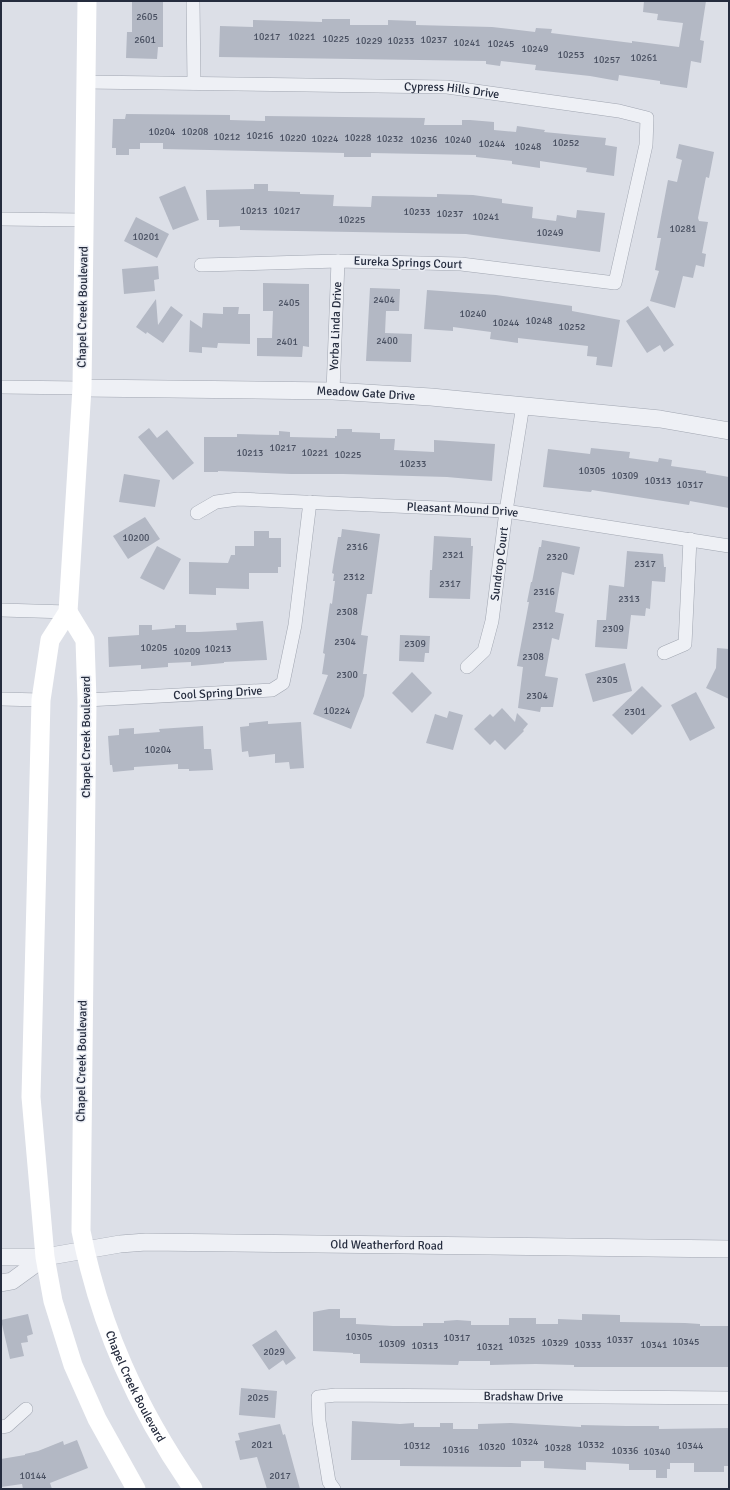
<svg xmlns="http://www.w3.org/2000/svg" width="730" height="1490" viewBox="0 0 730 1490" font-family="Signika,sans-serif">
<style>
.building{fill:#b3b8c4}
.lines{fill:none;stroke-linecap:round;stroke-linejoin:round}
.minor-casing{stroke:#a1a6b1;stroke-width:14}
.tertiary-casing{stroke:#a1a6b1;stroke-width:18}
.minor{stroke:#eef0f5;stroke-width:13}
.tertiary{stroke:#eef0f5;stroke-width:17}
.secondary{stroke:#fff;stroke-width:19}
.labels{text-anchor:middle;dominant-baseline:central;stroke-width:3;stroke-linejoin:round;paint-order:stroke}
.number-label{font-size:10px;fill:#484f60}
.street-label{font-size:12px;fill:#252c3e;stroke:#ebeef5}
</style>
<rect width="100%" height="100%" fill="#dcdfe7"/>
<g class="building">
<polygon points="132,1 163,1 163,47 158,47 157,59 126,58 127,32 132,32"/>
<polygon points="644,1 706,1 700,40 704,41 701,63 691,61 687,88 660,84 660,81 619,75 618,81 590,76 535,70 536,65 501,61 500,66 486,64 486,61 219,57 220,26 253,27 253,20 322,22 322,19 350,19 350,25 388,25 388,20 416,21 416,25 492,27 535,32 536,28 552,29 551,33 632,43 632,41 679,47 683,23 657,20 658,14 643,12"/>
<polygon points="126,114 230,115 230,120 265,121 265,116 425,118 424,125 462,125 462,120 470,120 494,122 494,130 516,132 517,126 545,130 544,132 606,138 605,145 617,147 614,176 586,172 587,168 540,161 540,168 512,164 512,161 476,157 476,155 371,153 371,157 344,157 344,153 163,149 163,143 140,143 140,149 129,149 129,155 116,155 116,148 112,148 113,119 125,119"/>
<polygon points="679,144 714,152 709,178 706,177 698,218 699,221 708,222 702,253 706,254 704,267 696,265 693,278 683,276 675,308 650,301 659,271 655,270 661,238 657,238 668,180 677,182 682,160 676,158"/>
<polygon points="254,184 268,184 268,191 300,192 300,194 334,195 333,206 371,207 372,196 437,197 437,194 473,195 502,199 502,203 533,207 532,218 556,221 557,215 576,218 577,210 605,213 600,252 466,234 240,230 240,226 219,227 219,220 207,220 206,190 254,189"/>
<polygon points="185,186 199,220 173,230 159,197"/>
<polygon points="136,217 169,234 157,258 124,241"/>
<polygon points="158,266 159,279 154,280 155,291 124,294 122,269"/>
<polygon points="263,283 309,284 309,347 303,346 302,357 257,356 257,338 272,338 273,311 263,311"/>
<polygon points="370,288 400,289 399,311 386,311 385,333 412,334 411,362 366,361"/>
<polygon points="427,290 496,295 572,306 572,311 620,320 612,367 596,365 597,357 587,356 588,346 518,338 518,343 490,339 491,332 453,327 453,331 424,329"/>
<polygon points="156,299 158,325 171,306 183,315 163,343 147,332 146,334 136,327"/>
<polygon points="648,306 674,345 664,352 660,345 647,353 626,321"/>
<polygon points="223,307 239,307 238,314 250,314 250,344 218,343 217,348 202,347 202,353 189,352 190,320 202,328 203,313 223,314"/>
<polygon points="149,428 157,438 167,430 194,463 173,480 138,437"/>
<polygon points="337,429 352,429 352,432 380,433 380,439 395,439 394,450 434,452 434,440 495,444 492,481 447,477 343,474 291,474 218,471 218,472 204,472 204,437 237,437 237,434 279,435 279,431 290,432 290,437 335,438 335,436 337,436"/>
<polygon points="591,448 630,452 629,458 658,462 659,458 672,460 671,466 706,471 706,473 729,477 729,508 690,501 689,505 592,490 591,492 543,487 548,449 590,454"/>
<polygon points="124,474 160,480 155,507 119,502"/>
<polygon points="145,517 160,539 128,559 113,536"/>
<polygon points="342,529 380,534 372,594 367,594 361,635 368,636 363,674 367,674 364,696 351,729 313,714 328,675 322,674 325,654 323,653 330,603 332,604 335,581 333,581 334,574 332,573 334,560 338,537 341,537"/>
<polygon points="254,531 269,531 269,538 281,538 281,567 278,567 278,573 249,573 249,589 216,588 216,595 189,594 189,562 228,563 231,555 235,555 235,546 254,546"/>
<polygon points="434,536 471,538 471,546 473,546 470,599 429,598 430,570 432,570"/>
<polygon points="542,540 580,547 574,575 562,572 555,612 564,614 559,640 552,638 545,676 558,678 553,707 541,707 540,712 518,708 523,667 517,666 529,602 527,602 531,582 532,582 539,547 541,547"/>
<polygon points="157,546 181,559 164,590 140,578"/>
<polygon points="627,551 663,554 664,567 666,567 665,582 652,581 650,609 646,608 645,616 631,615 627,649 595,647 597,620 606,620 609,585 624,587"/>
<polygon points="263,621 267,660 224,662 224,663 191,666 191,662 168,663 168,667 141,669 141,665 109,667 108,637 139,635 139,625 152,625 152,630 175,628 175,625 186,625 186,632 199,632 237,630 236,623"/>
<polygon points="400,635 430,636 429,653 425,653 424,662 399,661"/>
<polygon points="717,648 729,649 729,699 706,688 716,668"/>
<polygon points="625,663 632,691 593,702 585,674"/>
<polygon points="412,672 432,693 412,713 392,693"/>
<polygon points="642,686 662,706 632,735 612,715"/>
<polygon points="696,692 715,728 690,741 671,705"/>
<polygon points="502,708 515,722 517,713 528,724 523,730 524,731 505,750 495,740 490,745 474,729 490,714 493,717"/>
<polygon points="449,711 463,715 453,750 426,743 435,714 447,718"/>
<polygon points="268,721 268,724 301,722 304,768 290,769 289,762 275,763 275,754 249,757 248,751 242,752 240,727 249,726 249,723"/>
<polygon points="203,726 204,749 211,749 213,770 189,771 189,769 178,769 178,764 134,767 134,770 113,772 112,765 110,765 108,736 119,735 119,729 134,728 134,734 160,732 159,729"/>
<polygon points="329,1309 340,1309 340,1318 356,1318 356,1324 393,1326 423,1326 423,1323 444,1323 444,1321 457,1320 471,1321 471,1325 509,1325 509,1318 536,1318 536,1324 558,1324 558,1319 582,1320 582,1314 620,1315 620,1322 685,1323 700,1324 700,1326 729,1326 729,1367 574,1367 574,1365 536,1364 490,1365 490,1361 459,1361 458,1365 360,1363 360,1354 353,1354 353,1353 313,1351 313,1312"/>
<polygon points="28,1314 33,1334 27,1336 28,1342 21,1343 24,1356 10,1359 1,1320"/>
<polygon points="276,1330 296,1358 286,1365 283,1360 269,1370 252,1345"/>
<polygon points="241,1388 277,1391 275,1418 239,1415"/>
<polygon points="352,1421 400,1424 414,1423 414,1427 440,1427 440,1423 453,1423 453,1429 478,1429 478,1424 511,1423 581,1427 581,1425 626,1426 659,1426 659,1429 729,1428 729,1466 724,1466 724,1472 694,1472 694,1463 670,1463 670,1469 667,1469 667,1478 656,1478 656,1470 629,1470 629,1464 611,1463 586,1462 586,1470 544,1468 544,1461 521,1461 521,1467 400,1466 400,1460 351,1460"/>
<polygon points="280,1424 283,1435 285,1434 300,1489 267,1489 257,1457 240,1460 235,1441 240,1440 238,1433"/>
<polygon points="77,1440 88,1468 50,1483 52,1489 23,1489 22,1484 1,1487 1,1459 25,1455 25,1454 38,1451 63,1441 64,1445"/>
</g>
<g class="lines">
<g class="minor-casing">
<g id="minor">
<polyline points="193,1 194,83"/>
<path id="s1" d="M85,82L447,87L619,111L647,118L646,145L615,283L461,264L338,261L201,265"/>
<polyline points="1,219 84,220"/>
<polyline points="1,387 82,388"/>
<path id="s2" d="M333,391L338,261"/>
<path id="s3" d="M197,513L216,502L238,499L506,511L729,546"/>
<polyline points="1,610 68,612"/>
<polyline points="664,653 685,644 690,539"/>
<path id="s4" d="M467,667L484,651L492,621L506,511L523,405"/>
<polyline points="1,699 41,700"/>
<path id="s5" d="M87,700L272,690L283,683L295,625L310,502"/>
<polyline points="1,1427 7,1426 26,1409"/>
<path id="s6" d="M334,1489L329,1482L319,1421L318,1397L336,1395L729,1398"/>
</g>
</g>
<g class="tertiary-casing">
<g id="tertiary">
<path id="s7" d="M82,388L333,391L431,397L660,419L729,431"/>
<path id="s8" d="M1,1257H45L120,1244L146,1242L729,1249"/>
<polyline points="1,1283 12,1281 45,1257"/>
</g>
</g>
<use href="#minor" class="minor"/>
<use href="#tertiary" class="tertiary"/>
<g class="secondary">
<polyline points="87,1 82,388 68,612 50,640 41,700 31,1097 45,1257 53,1301 73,1365 97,1419 136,1489"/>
<path id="s9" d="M68,612L85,640L87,700L81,1231C100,1327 137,1408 193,1489"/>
</g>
</g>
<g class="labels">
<g class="number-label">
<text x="147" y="17">2605</text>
<text x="267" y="37">10217</text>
<text x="302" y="37">10221</text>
<text x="336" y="39">10225</text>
<text x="145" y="40">2601</text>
<text x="434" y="40">10237</text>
<text x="369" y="41">10229</text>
<text x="401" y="41">10233</text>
<text x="467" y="43">10241</text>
<text x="501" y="44">10245</text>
<text x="535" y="49">10249</text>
<text x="571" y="55">10253</text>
<text x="644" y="58">10261</text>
<text x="607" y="60">10257</text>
<text x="162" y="132">10204</text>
<text x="195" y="132">10208</text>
<text x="260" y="136">10216</text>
<text x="227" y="137">10212</text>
<text x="293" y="138">10220</text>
<text x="358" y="138">10228</text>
<text x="325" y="139">10224</text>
<text x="390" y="139">10232</text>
<text x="424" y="140">10236</text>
<text x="458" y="140">10240</text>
<text x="566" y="143">10252</text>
<text x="492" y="144">10244</text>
<text x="528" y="147">10248</text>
<text x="254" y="211">10213</text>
<text x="287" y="211">10217</text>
<text x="417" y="212">10233</text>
<text x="450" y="214">10237</text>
<text x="486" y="217">10241</text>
<text x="352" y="220">10225</text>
<text x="683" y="229">10281</text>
<text x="550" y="233">10249</text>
<text x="146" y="237">10201</text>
<text x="384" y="300">2404</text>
<text x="289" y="303">2405</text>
<text x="473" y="314">10240</text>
<text x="539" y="321">10248</text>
<text x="506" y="323">10244</text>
<text x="572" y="327">10252</text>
<text x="387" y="341">2400</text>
<text x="287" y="342">2401</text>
<text x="283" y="448">10217</text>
<text x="250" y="453">10213</text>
<text x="315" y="453">10221</text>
<text x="348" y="455">10225</text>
<text x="413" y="464">10233</text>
<text x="592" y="471">10305</text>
<text x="625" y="476">10309</text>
<text x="658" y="481">10313</text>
<text x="690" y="485">10317</text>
<text x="136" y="538">10200</text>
<text x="357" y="547">2316</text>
<text x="453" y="555">2321</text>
<text x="557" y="557">2320</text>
<text x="645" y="564">2317</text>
<text x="354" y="577">2312</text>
<text x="450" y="584">2317</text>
<text x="544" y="592">2316</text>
<text x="629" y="599">2313</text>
<text x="347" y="612">2308</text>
<text x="543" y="626">2312</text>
<text x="613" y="629">2309</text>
<text x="345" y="642">2304</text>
<text x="415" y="644">2309</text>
<text x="154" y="648">10205</text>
<text x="218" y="649">10213</text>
<text x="187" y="652">10209</text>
<text x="533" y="657">2308</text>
<text x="347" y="675">2300</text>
<text x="607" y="680">2305</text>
<text x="537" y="696">2304</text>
<text x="337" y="711">10224</text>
<text x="635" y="712">2301</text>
<text x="158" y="750">10204</text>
<text x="359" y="1337">10305</text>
<text x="457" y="1338">10317</text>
<text x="522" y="1340">10325</text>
<text x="620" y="1340">10337</text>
<text x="686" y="1342">10345</text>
<text x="555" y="1343">10329</text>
<text x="392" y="1344">10309</text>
<text x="588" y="1345">10333</text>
<text x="654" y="1345">10341</text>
<text x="425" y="1346">10313</text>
<text x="490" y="1347">10321</text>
<text x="274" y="1352">2029</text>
<text x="258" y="1398">2025</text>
<text x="525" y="1442">10324</text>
<text x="262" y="1445">2021</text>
<text x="591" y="1445">10332</text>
<text x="417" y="1446">10312</text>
<text x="690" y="1446">10344</text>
<text x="492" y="1447">10320</text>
<text x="558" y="1448">10328</text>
<text x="456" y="1450">10316</text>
<text x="625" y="1451">10336</text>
<text x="657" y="1452">10340</text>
<text x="33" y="1476">10144</text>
<text x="280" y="1476">2017</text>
</g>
<g class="street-label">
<text stroke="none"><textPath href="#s1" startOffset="367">Cypress Hills Drive</textPath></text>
<text transform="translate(408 263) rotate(2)">Eureka Springs Court</text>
<text transform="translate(83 307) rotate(-89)">Chapel Creek Boulevard</text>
<text stroke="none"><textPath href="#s2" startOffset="65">Yorba Linda Drive</textPath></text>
<text stroke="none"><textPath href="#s7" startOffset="284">Meadow Gate Drive</textPath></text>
<text stroke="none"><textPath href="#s3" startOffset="269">Pleasant Mound Drive</textPath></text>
<text stroke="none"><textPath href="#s4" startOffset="112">Sundrop Court</textPath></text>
<text stroke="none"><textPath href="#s5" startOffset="131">Cool Spring Drive</textPath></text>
<text transform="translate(86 737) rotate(-90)">Chapel Creek Boulevard</text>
<text transform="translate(82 1061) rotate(-89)">Chapel Creek Boulevard</text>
<text stroke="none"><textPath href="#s8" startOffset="387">Old Weatherford Road</textPath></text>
<text stroke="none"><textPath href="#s9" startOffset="789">Chapel Creek Boulevard</textPath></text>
<text stroke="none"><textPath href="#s6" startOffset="300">Bradshaw Drive</textPath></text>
</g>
</g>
<rect width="730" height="1490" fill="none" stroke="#252c3e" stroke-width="4"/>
</svg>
